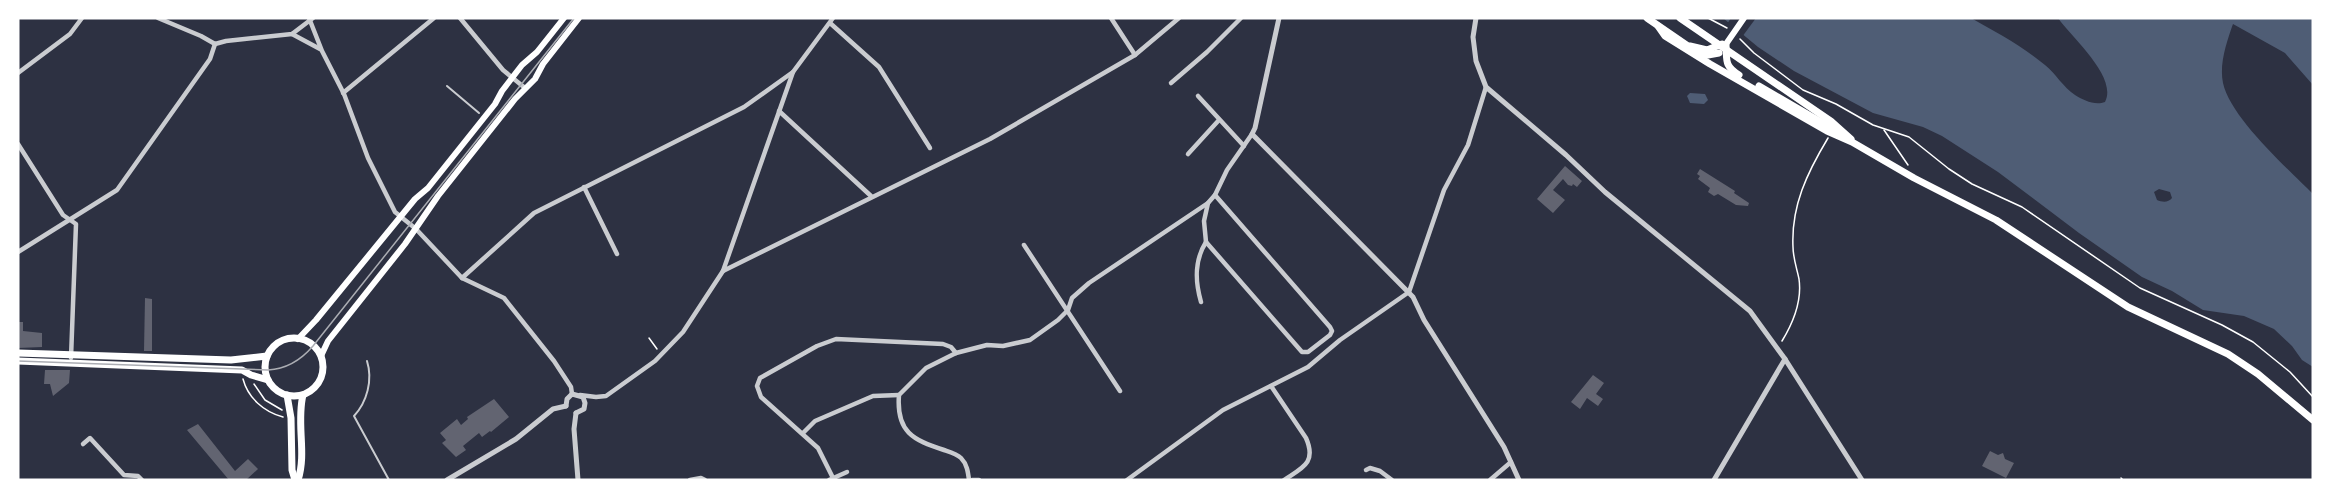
<svg xmlns="http://www.w3.org/2000/svg" width="2331" height="498" viewBox="0 0 2331 498" font-family="Lato,sans-serif">
<style>
.water{fill:#4f5d75;fill-rule:evenodd}
.pier{fill:#2d3142}
.building{fill:#626471}
.lines{fill:none;stroke-linecap:round;stroke-linejoin:round}
.path{stroke:#fff;stroke-width:1.5}
.service{stroke:#caccd0;stroke-width:2}
.minor{stroke:#caccd0;stroke-width:4.5}
.tertiary{stroke:#caccd0;stroke-width:5}
.secondary{stroke:#fff;stroke-width:6}
.primary{stroke:#fff;stroke-width:7}
.tram{stroke:#abadb3;stroke-width:1.5}
</style>
<rect width="100%" height="100%" fill="#2d3142"/>
<g class="water">
<path d="M1723,18H1971C1996,32 2022,46 2045,65C2056,74 2063,87 2075,95C2083,100 2095,106 2105,102C2118,77 2072,38 2058,18H2313V85L2285,53L2233,24C2227,41 2219,64 2223,83C2230,117 2288,169 2313,194V367L2302,360L2292,346L2274,329L2244,316L2203,310L2172,291L2142,277L2079,233L1998,172L1942,136L1923,127L1873,113L1794,71L1758,47ZM2159,189L2170,192L2172,198C2168,203 2162,202 2157,200L2154,192Z"/>
<polygon points="1690,93 1705,94 1708,100 1704,104 1690,103 1687,96"/>
</g>
<polygon class="pier" points="1731,18 1756,18 1742,37 1727,24"/>
<g class="building">
<polygon points="1565,166 1582,181 1577,187 1573,184 1572,186 1568,185 1563,179 1553,190 1565,200 1553,213 1537,199"/>
<polygon points="1700,169 1735,191 1734,193 1749,203 1748,206 1736,205 1718,194 1714,196 1708,192 1710,188 1698,179 1700,176 1697,174"/>
<polygon points="145,298 152,299 152,351 144,351"/>
<polygon points="18,322 23,322 23,331 42,333 42,347 18,348"/>
<polygon points="45,370 70,370 69,383 53,396 50,384 44,384"/>
<polygon points="1593,375 1604,383 1596,394 1603,399 1598,406 1587,398 1580,409 1571,402"/>
<polygon points="494,399 509,417 491,432 490,431 482,437 479,433 463,446 466,450 456,457 442,443 446,440 440,433 457,419 461,425 468,419 467,417"/>
<polygon points="198,424 235,471 248,459 258,469 246,480 229,480 187,430"/>
<polygon points="1990,451 1998,455 2003,453 2005,459 2014,463 2006,478 1982,466"/>
</g>
<g class="lines">
<g class="path">
<polyline points="1708,18 1727,28"/>
<polyline points="1740,39 1754,53 1803,90 1836,104 1873,125 1909,137 1949,169 1972,184 2022,207 2140,288 2222,325 2253,342 2290,372 2313,397"/>
<polyline points="1884,130 1908,165"/>
<polyline points="649,338 657,349"/>
<path d="M1782,341C1793,323 1802,300 1799,279C1797,269 1793,258 1793,247C1791,206 1807,173 1828,138"/>
<path d="M243,379C248,398 264,412 283,417"/>
<polyline points="254,384 265,400 282,410"/>
<polyline points="2121,478 2123,480"/>
</g>
<g class="service">
<polyline points="447,86 479,113"/>
<path d="M367,361C373,380 367,402 354,416L389,480"/>
</g>
<g class="minor">
<polyline points="158,18 201,36 215,44"/>
<polyline points="309,18 322,51 344,94 368,158 395,212 416,229 462,278 504,298 554,361 571,387 572,394"/>
<polyline points="460,18 503,70 525,88"/>
<polyline points="1111,18 1135,55"/>
<polyline points="830,23 879,67 930,148"/>
<polyline points="292,34 320,49"/>
<polyline points="215,44 226,41 292,34 313,18"/>
<polyline points="18,73 70,34 82,18"/>
<polyline points="1171,83 1207,52 1241,18"/>
<polyline points="343,93 434,18"/>
<polyline points="1198,96 1244,146"/>
<polyline points="779,111 871,196"/>
<polyline points="18,144 63,215 76,224 71,358"/>
<polyline points="1188,154 1219,120"/>
<polyline points="584,187 617,254"/>
<polyline points="1208,203 1204,221 1206,242 1302,352 1308,352 1330,335 1332,331 1330,327 1215,195"/>
<polyline points="1024,245 1120,391"/>
<polyline points="18,252 117,190 210,59 215,44"/>
<polyline points="723,271 793,72"/>
<polyline points="462,278 534,213 744,107 793,72 833,18"/>
<path d="M1201,302C1195,281 1194,261 1206,242"/>
<path d="M1271,386L1306,438C1317,463 1302,468 1284,480"/>
<polyline points="580,395 596,397 606,396 655,361 683,332 723,271 990,139 1135,55 1179,18"/>
<polyline points="803,433 815,421 873,396 899,395"/>
<polyline points="83,444 90,438 124,475 138,476 142,480"/>
<polyline points="1366,470 1370,468 1380,471 1392,480"/>
<polyline points="833,478 818,448 761,397 757,386 760,378 817,346 836,339 943,344 951,347 956,353"/>
<polyline points="690,480 701,478 705,480"/>
<polyline points="829,480 847,472"/>
<path d="M969,480C968,472 967,464 961,458C957,454 950,452 944,450C913,440 896,432 899,395L926,368L956,353L987,345L1003,346L1030,340L1058,320L1068,310L1072,298L1089,283L1208,203L1215,195L1227,170L1252,134"/>
<polyline points="972,480 979,480"/>
<polyline points="1127,480 1223,410 1308,367 1340,340 1409,292 1444,190 1468,145 1486,87"/>
<polyline points="1490,480 1511,462"/>
</g>
<g class="tertiary">
<polyline points="1279,18 1255,128 1252,134 1413,297 1424,320 1504,447 1519,480"/>
<polyline points="1476,18 1473,37 1476,61 1486,87 1566,155 1605,192 1750,311 1785,359 1862,480"/>
<polyline points="566,406 567,399 572,394 583,397 585,403 584,409 576,413"/>
<polyline points="576,413 574,429 578,480"/>
<polyline points="447,480 516,439 553,409 566,406"/>
<polyline points="1714,480 1785,359"/>
</g>
<g class="secondary">
<polyline points="1726,44 1744,18"/>
<polyline points="298,339 316,320 415,199 428,188 495,104 502,91 522,65 537,52 564,18"/>
<polyline points="321,356 328,341 405,244 438,196 515,99 535,79 543,64 579,18"/>
</g>
<g class="primary">
<polyline points="1647,18 1698,53 1708,55 1719,53"/>
<polyline points="1680,18 1832,122 1851,139"/>
<polyline points="1658,26 1665,36 1710,64 1827,131 1852,142 1914,178 1996,220 2128,307 2228,354 2258,374 2313,420"/>
<path d="M1726,45C1727,60 1724,66 1739,75"/>
<polyline points="1690,46 1707,50 1722,44"/>
<polyline points="1759,86 1838,132"/>
<circle cx="294" cy="367" r="29"/>
<polyline points="18,353 231,360 267,356"/>
<polyline points="18,361 242,370 251,375 268,380"/>
<polyline points="287,395 291,418 292,470 295,480"/>
<path d="M298,480C307,453 296,423 303,395"/>
</g>
<path class="tram" d="M18,361L268,370C287,369 301,360 313,346L574,18"/>
</g>
<rect width="2331" height="498" fill="none" stroke="#ffffff" stroke-width="39"/>
</svg>
